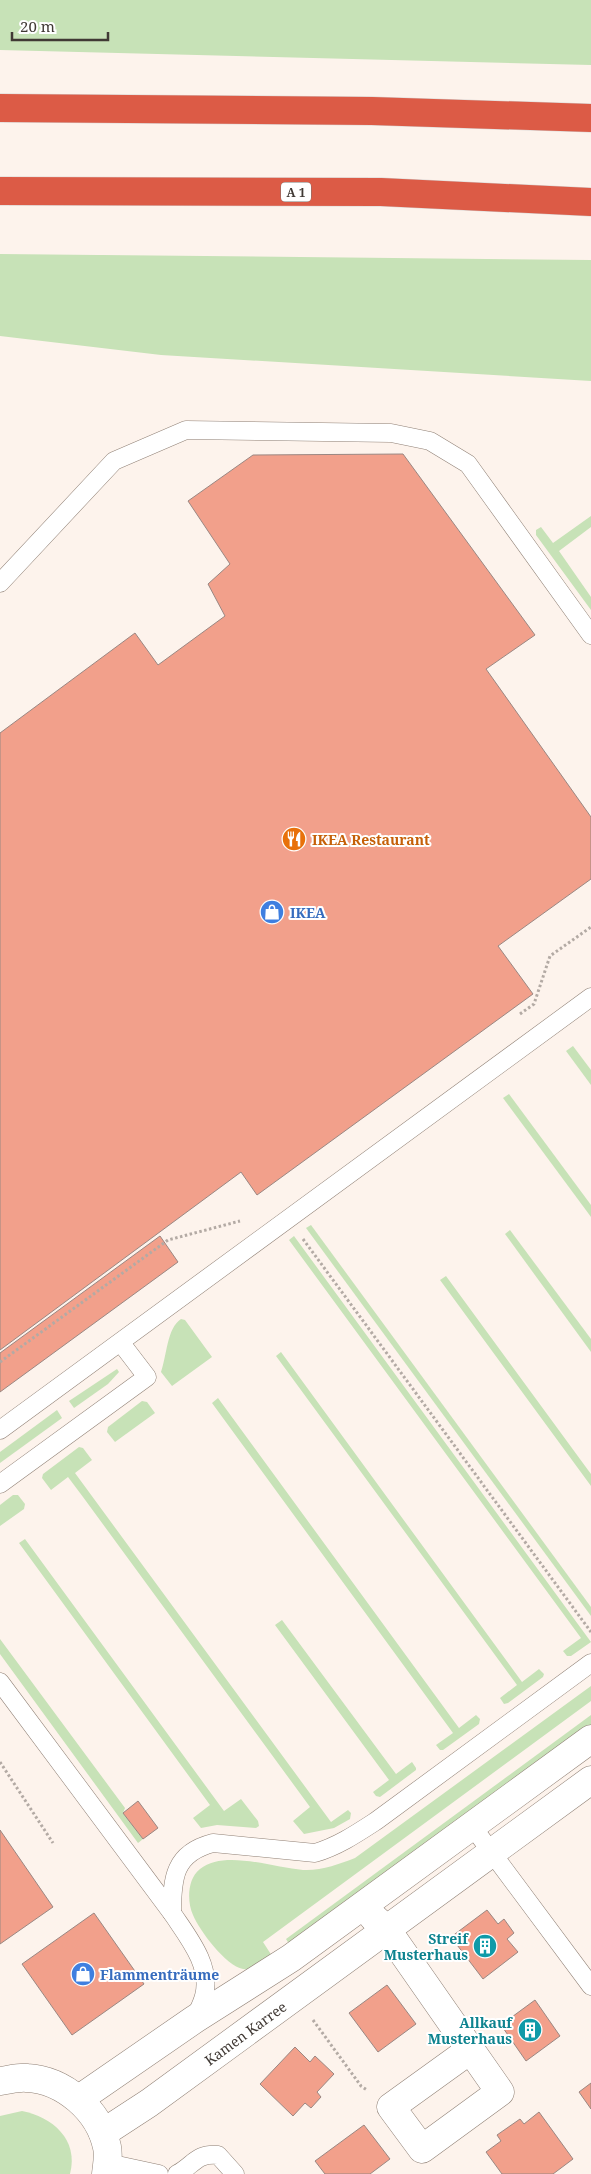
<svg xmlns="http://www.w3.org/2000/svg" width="591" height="2174" viewBox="0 0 591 2174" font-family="'Noto Serif',serif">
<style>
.green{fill:#c7e2b7}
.building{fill:#f2a08b;stroke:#9a8782}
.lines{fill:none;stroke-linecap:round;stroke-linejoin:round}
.service-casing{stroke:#908176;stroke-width:19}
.minor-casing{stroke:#908176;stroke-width:29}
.motorway-casing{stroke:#d5d3d2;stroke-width:29}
.path{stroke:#b3aaa4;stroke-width:3;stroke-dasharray:2.5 2.5;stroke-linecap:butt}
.service{stroke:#fff;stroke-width:18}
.minor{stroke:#fff;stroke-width:28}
.motorway{stroke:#dc5b46;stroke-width:28}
.labels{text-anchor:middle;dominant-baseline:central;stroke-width:4;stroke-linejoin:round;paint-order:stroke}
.shield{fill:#fff;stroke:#797471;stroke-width:1}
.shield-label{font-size:12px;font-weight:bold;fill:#403934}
.food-label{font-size:14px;font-weight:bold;fill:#c56008;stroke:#fff;text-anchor:start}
.shop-label{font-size:14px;font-weight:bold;fill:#366cbe;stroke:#fff;text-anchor:start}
.culture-label{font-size:14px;font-weight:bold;fill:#0d838f;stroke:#fff;text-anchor:end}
.street-label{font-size:14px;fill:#403934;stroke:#fff}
</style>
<rect width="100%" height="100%" fill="#fdf3ec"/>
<g class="green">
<polygon points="0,0 591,0 591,65 0,50"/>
<polygon points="0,254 591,260 591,381 161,355 0,336"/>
<polygon points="591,516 591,527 559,551 591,597 591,610 536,535 536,530 541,527 553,543"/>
<polygon points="573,1046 591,1070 591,1085 566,1051"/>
<polygon points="509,1094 591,1205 591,1217 503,1098"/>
<polygon points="311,1225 591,1607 591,1616 306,1228"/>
<polygon points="510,1230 591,1339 591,1352 505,1234"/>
<polygon points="294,1236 591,1642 571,1656 567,1656 563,1651 581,1638 289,1240"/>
<polygon points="446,1276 588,1470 591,1474 591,1486 440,1280"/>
<path d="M181,1319L185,1320L212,1357L172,1386L161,1372C167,1355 167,1328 181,1319Z"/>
<polygon points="281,1352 522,1682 539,1669 544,1674 543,1677 508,1703 504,1704 500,1698 517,1685 276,1356"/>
<polygon points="117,1369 119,1372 108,1384 74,1408 69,1401"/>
<polygon points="218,1398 459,1728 476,1715 480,1719 479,1724 443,1750 440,1750 436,1745 453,1733 212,1403"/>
<polygon points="142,1401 147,1402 155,1413 115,1442 107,1432 108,1427"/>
<polygon points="57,1410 62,1418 0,1463 0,1452"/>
<polygon points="79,1447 83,1448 92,1460 75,1473 331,1822 348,1810 351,1813 350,1819 334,1828 304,1834 293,1821 310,1807 83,1497 68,1477 51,1490 42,1478 43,1474"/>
<polygon points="13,1495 18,1495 25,1504 24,1509 0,1526 0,1505"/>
<polygon points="25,1539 224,1811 241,1799 258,1821 259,1826 256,1828 217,1825 201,1828 193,1818 210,1805 19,1543"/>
<polygon points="282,1620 396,1774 412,1762 416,1768 416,1770 380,1797 376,1796 373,1792 389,1780 275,1625"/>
<polygon points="0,1639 125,1808 123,1813 143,1839 138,1843 0,1654"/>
<path d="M591,1686V1701L263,1942L274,1959C264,1964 255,1971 243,1969C226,1966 199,1930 193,1915C187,1902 187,1879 200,1869C225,1849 273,1868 303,1870C321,1871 339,1864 355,1858Z"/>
<polygon points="591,1715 591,1727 291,1947 286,1939"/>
<path d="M22,2111C52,2117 79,2139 70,2174H0V2116Z"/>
</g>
<g class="building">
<polygon points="403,454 535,635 486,669 591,817 591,879 498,946 533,994 257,1195 241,1172 0,1350 0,733 135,633 158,665 225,616 208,584 230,564 188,501 253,455"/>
<polygon points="160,1236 178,1262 0,1392 0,1353"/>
<polygon points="138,1801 158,1828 143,1839 123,1813"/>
<polygon points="0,1830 53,1907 0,1944"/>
<polygon points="487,1910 498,1924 504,1919 514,1933 507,1939 518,1952 483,1979 451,1937"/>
<polygon points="94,1913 144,1984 72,2035 22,1964"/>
<polygon points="387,1985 416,2024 378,2052 349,2013"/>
<polygon points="535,2000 560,2036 526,2061 501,2025"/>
<polygon points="295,2047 310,2062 315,2056 334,2074 317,2092 321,2097 311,2108 305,2103 293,2116 260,2084"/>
<polygon points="591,2083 591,2109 579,2092"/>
<polygon points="539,2112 573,2159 553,2174 502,2174 486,2152 501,2141 497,2135 520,2119 524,2124"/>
<polygon points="364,2125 390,2159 370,2174 325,2174 315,2161"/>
</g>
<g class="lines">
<g class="service-casing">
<g id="service">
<polyline points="0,583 114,461 186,430 391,433 430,441 468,464 591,635"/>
<polyline points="0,1430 591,997"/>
<polyline points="0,1484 147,1377 121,1343"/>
<path d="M0,1682L172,1913C188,1937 212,1966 204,1996C202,2004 198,2011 195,2018"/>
<polyline points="472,1826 591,1986"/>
<path d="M172,1913C172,1878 174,1853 213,1843L315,1853C338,1846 356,1834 376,1821L591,1663"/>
<polyline points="108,2163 159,2174"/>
<path d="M177,2174C194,2165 196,2153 218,2155L235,2174"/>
</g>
</g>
<g class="minor-casing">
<g id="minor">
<polyline points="373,1917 387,1930 500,2092 422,2149 391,2107 470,2050"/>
<path d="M0,2081C9,2080 19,2077 27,2078C64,2080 99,2110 107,2147C109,2156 107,2165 106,2174"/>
<polyline points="79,2099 195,2019 291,1958 591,1739"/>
<path id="s1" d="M103,2133L149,2103L591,1780"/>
</g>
</g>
<g class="motorway-casing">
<g id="motorway">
<polyline points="0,108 372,111 591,118"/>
<polyline points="0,191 381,192 591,202"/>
</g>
</g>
<g class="path">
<polyline points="520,1014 534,1004 550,956 591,927"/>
<polyline points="303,1239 591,1632"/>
<polyline points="0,1362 168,1240 240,1221"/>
<polyline points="0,1762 53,1843"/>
<polyline points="313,2020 361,2086 367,2090"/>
</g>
<use href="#service" class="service"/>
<use href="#minor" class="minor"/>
<use href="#motorway" class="motorway"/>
</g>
<defs>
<g id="restaurant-disc" transform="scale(1.25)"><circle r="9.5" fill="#e8710a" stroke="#fff"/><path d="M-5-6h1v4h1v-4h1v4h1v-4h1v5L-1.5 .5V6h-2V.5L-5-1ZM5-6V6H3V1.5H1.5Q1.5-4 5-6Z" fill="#fff"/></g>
<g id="shop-disc" transform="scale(1.25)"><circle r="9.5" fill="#3f7fe0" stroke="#fff"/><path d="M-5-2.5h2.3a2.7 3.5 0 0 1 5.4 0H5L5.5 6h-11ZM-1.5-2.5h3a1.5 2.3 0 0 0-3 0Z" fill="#fff"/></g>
<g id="building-disc" transform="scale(1.25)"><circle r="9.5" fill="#0f9aa8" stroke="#fff"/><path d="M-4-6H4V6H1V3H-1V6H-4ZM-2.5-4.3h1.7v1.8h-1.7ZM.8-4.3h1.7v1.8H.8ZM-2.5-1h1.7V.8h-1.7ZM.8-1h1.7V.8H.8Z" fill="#fff"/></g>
</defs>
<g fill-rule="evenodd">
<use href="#restaurant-disc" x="294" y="839"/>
<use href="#shop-disc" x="272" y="912"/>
<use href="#building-disc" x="485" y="1946"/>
<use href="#shop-disc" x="83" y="1974"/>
<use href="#building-disc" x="530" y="2030"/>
</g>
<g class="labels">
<rect class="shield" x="281" y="182.5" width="30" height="19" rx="4"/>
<g class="shield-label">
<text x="296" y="192">A 1</text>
</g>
<g class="food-label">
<text x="312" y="839">IKEA Restaurant</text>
</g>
<g class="shop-label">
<text x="290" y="912">IKEA</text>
<text x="100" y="1974">Flammenträume</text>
</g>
<g class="culture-label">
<text x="468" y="1938">Streif<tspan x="468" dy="16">Musterhaus</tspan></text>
<text x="512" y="2022">Allkauf<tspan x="512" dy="16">Musterhaus</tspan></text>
</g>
<g class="street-label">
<text stroke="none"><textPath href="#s1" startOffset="174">Kamen Karree</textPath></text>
</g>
</g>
<path d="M12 32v8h96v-8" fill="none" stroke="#403934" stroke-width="2.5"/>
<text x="20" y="32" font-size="15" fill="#403934" stroke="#ffffff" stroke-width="4" paint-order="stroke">20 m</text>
</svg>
